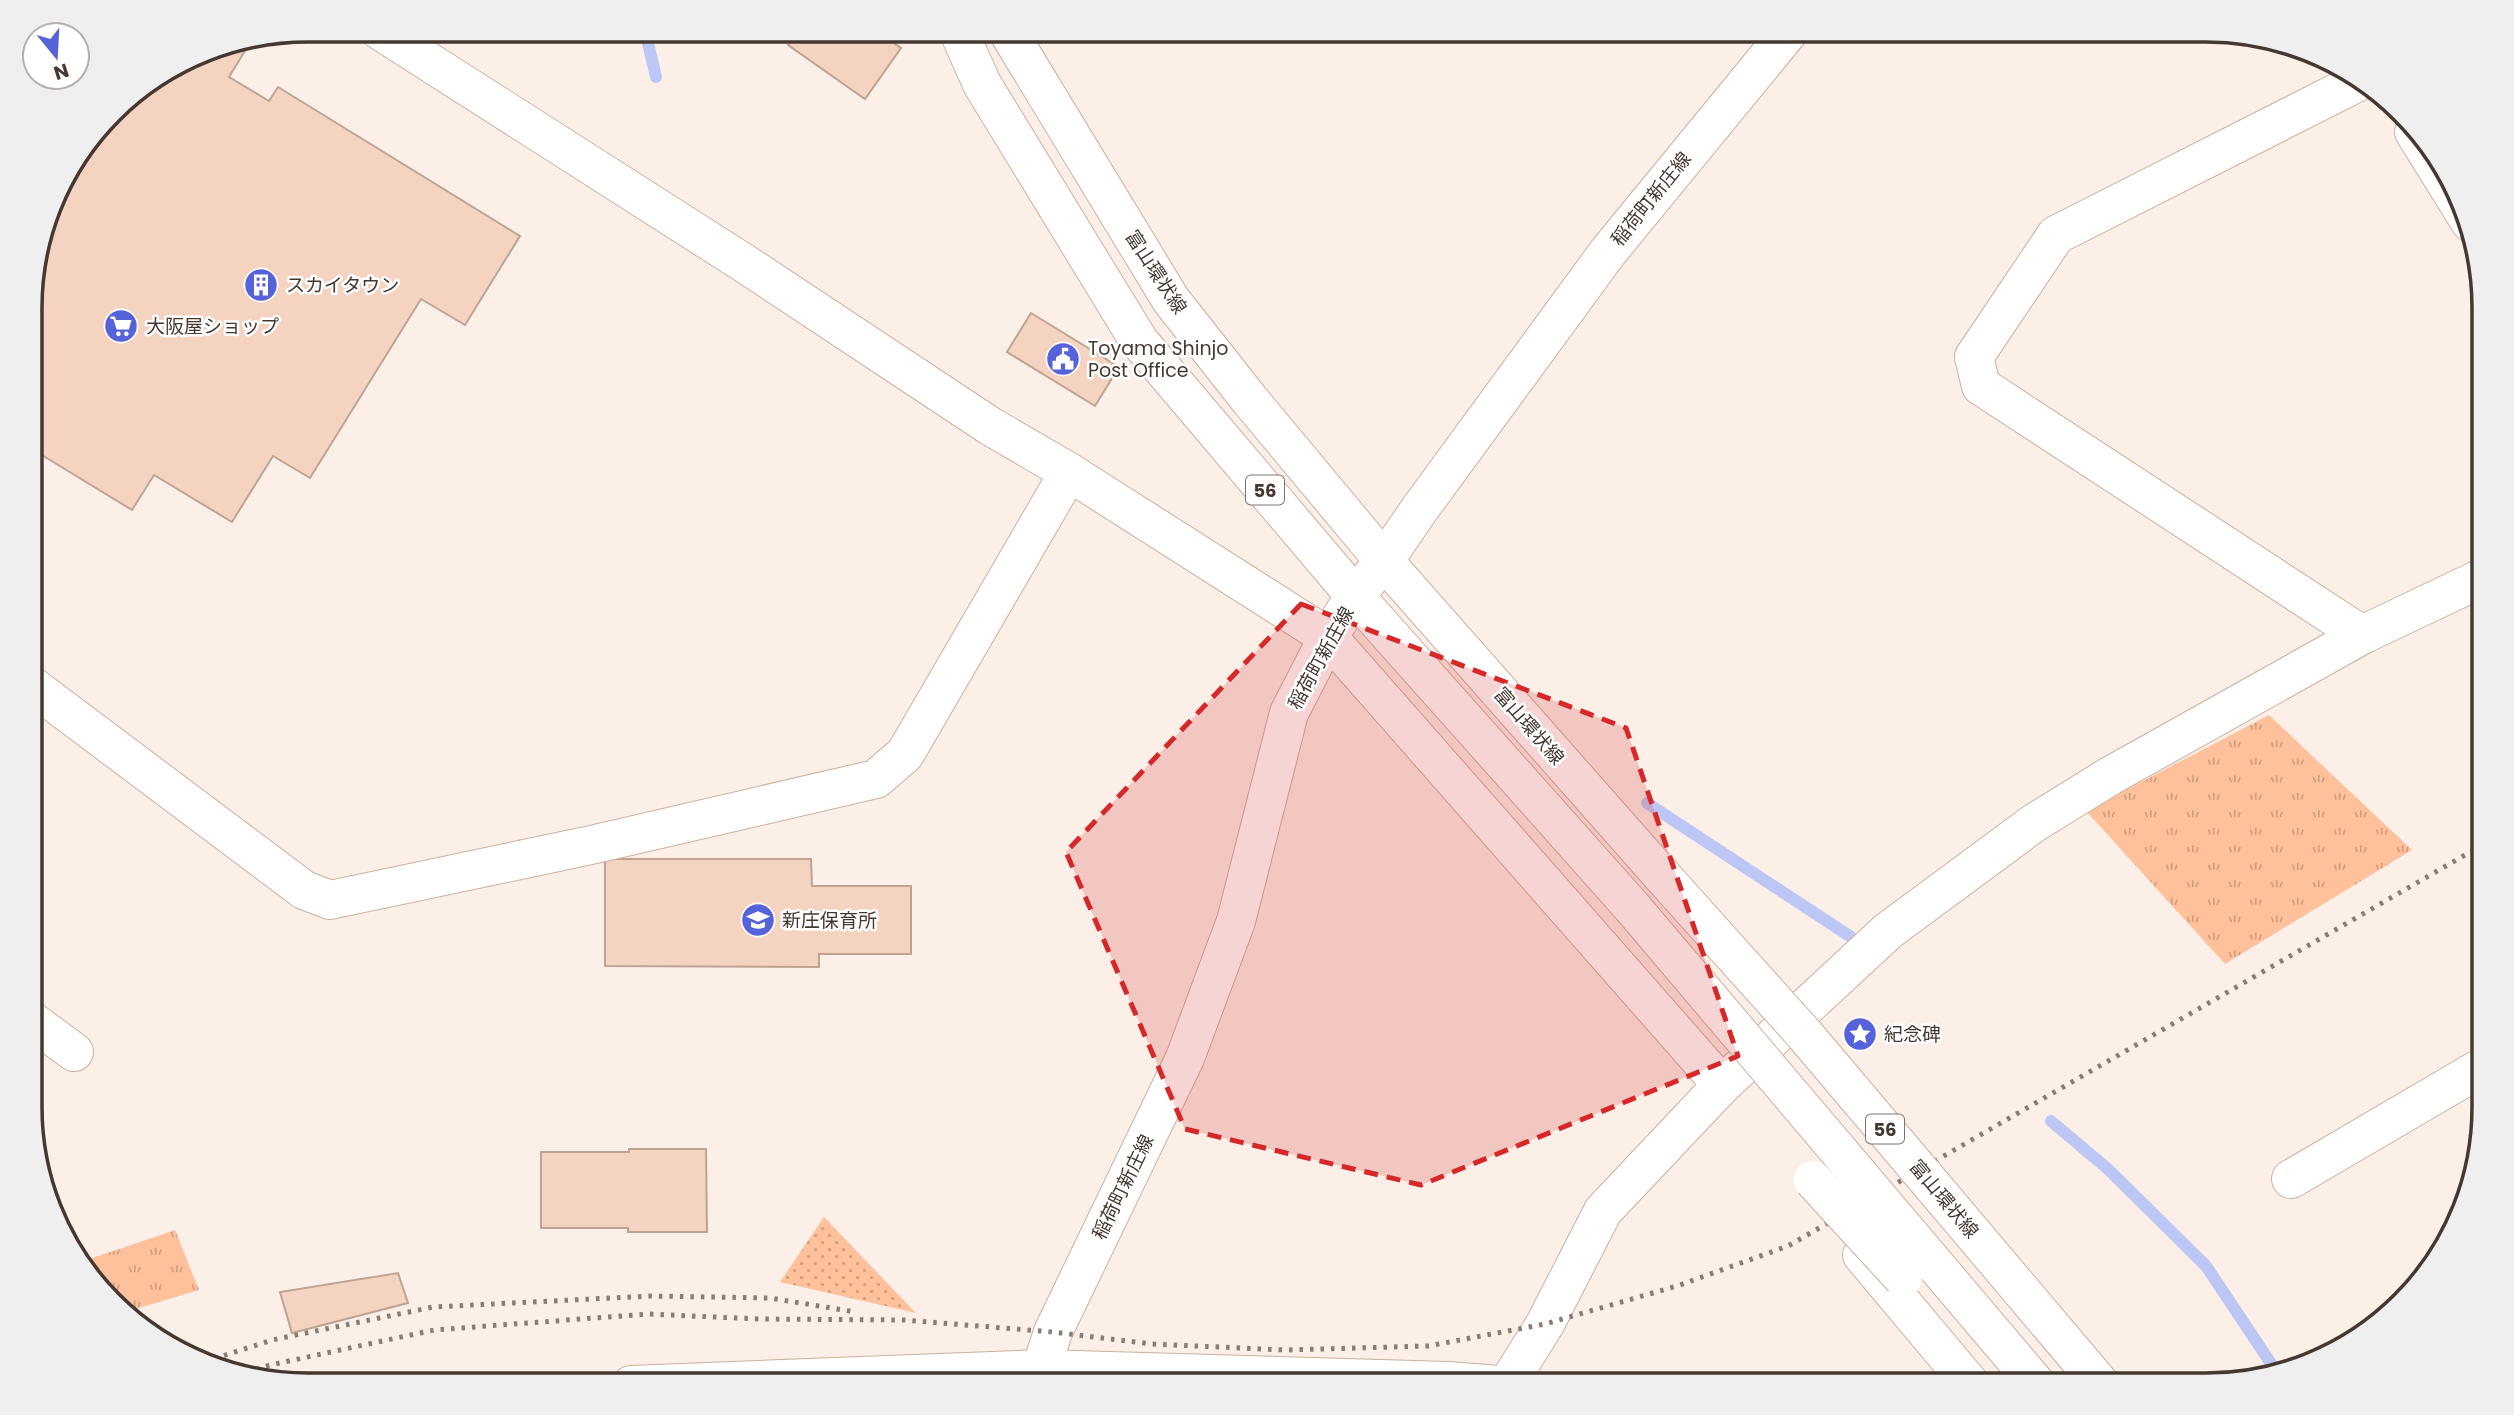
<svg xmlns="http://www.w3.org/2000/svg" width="2514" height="1415" viewBox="0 0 2514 1415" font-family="Poppins,'Noto Sans JP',sans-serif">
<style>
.grass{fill:url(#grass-dots)}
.park{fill:url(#park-tufts)}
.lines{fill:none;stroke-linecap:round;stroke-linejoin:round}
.stream{stroke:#bcc7f6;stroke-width:12}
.building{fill:#f4d4c1;stroke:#bfa392;stroke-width:2}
.street-casing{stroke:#ccb09e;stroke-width:40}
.secondary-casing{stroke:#ccb09e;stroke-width:40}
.primary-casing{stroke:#ccb09e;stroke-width:40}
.street{stroke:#fff;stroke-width:38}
.secondary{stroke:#fff;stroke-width:38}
.primary{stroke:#fff;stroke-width:38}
.rail{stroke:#887c75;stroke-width:5;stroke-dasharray:3.5 7;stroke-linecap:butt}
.street-bridge-casing{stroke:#ccb09e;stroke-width:40;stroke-linecap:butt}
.primary-bridge-casing{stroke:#ccb09e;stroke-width:40;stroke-linecap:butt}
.street-bridge{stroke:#fff;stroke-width:38}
.primary-bridge{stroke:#fff;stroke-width:38}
.marked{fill:#d62828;fill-opacity:0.2;stroke:#d62828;stroke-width:5;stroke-dasharray:14 9;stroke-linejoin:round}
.labels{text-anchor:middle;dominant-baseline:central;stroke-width:5;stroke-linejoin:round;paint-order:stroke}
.shield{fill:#fff;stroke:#7c746f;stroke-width:2}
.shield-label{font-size:18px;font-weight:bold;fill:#443831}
.street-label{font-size:19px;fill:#443831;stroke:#fff}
.poi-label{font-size:19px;fill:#443831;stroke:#fff;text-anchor:start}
.rim{fill:none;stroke:#443831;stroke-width:3.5}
</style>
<defs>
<pattern id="grass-dots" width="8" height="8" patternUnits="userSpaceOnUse" patternTransform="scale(1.75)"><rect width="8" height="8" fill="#ffc19b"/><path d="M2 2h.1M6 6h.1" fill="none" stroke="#d09e7f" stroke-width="1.8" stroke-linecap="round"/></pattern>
<pattern id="park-tufts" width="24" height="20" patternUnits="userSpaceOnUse" patternTransform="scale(1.75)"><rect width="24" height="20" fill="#ffc19b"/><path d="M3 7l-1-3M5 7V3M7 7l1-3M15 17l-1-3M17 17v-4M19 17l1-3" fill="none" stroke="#d09e7f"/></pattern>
</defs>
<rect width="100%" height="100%" fill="#fbefe8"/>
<polygon class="grass" points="824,1217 916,1313 780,1282"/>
<g class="park">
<polygon points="2269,715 2412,850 2225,964 2086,811"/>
<polygon points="175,1230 199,1290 129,1311 78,1263"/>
</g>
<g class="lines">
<g class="stream">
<polyline points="642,30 647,39 656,77"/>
<polyline points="1647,803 1851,937"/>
<polyline points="2051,1121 2109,1170 2206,1266 2278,1374"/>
</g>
</g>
<g class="building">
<polygon points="798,30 875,30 901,48 865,99 788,45"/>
<polygon points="251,41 229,77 269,101 278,87 520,236 465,325 421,299 310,478 273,456 232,522 154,475 132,510 32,449 32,272 59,185 124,99 196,54 205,59 211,49"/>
<polygon points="1031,313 1119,367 1095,406 1007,352"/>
<polygon points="605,859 811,859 812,886 911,886 911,954 819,954 819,967 605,966"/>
<polygon points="629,1149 706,1149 707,1232 628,1232 628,1228 541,1228 541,1152 629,1152"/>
<polygon points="398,1273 408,1303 292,1333 280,1292"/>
</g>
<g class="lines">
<g class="street-casing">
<g id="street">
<polyline points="379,30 747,265 990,426 1069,472 1328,637 1722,1085"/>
<polyline points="2360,81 2056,235 1974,357 1981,386 2362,635"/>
<polyline points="2414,132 2470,222"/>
<polyline points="32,686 304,890 330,900 591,845 876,779 905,754 1069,472"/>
<polyline points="32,1021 74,1052"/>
<polyline points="2291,1179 2484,1066"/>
<polyline points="1862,1255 1971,1385"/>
<polyline points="631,1385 1041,1369 1448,1381 1499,1385"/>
<polyline points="1507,1385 1545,1324 1603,1211 1722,1085 1888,931 2034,823 2110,776 2362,635 2484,577"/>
</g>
</g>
<g class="secondary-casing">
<polyline id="secondary" points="1032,1385 1041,1369 1053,1332 1185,1058 1236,921 1289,713 1328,637 1355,596 1384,561 1419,510 1608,252 1790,30"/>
</g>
<g class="primary-casing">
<g id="primary">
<polyline points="958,30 982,84 1139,341 1355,596 1632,907"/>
<polyline points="1007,30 1171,300 1249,399 1384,561 1664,878"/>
</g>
</g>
<use href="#street" class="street"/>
<use href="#secondary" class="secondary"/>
<use href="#primary" class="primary"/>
<g class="rail">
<polyline points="204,1362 272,1340 433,1307 651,1296 770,1298 855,1312"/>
<polyline points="236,1376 270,1365 434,1330 648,1314 759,1319 904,1320 1053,1332 1152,1344 1285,1350 1428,1346 1545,1324 1677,1286 1788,1246 2484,844"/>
</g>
<g class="street-bridge-casing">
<polyline id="street-bridge" points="1813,1180 1903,1278"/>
</g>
<g class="primary-bridge-casing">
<g id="primary-bridge">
<polyline points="1664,878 1805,1035 2101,1385"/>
<polyline points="1632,907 2037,1385"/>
</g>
</g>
<use href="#street-bridge" class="street-bridge"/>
<use href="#primary-bridge" class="primary-bridge"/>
</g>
<path class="marked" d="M1301,604L1626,728L1738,1056L1421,1185L1185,1129L1066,852Z"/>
<defs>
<g id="building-disc" transform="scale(1.75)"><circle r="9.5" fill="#5562d9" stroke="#fff"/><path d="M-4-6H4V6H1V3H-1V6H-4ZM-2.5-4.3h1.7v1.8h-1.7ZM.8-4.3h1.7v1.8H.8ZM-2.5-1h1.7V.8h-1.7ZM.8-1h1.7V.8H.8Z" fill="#fff"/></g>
<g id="supermarket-disc" transform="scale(1.75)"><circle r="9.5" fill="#5562d9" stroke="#fff"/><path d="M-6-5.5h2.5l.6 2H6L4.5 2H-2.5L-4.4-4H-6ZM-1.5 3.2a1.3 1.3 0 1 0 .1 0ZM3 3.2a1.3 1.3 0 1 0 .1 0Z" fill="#fff"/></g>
<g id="civic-disc" transform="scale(1.75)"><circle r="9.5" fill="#5562d9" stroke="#fff"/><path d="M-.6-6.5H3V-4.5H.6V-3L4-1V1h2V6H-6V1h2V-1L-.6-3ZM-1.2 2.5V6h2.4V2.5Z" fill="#fff"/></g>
<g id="school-disc" transform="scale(1.75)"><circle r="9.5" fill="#5562d9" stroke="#fff"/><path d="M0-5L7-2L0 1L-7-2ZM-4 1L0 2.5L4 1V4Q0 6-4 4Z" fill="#fff"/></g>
<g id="sight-disc" transform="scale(1.75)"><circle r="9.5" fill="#5562d9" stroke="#fff"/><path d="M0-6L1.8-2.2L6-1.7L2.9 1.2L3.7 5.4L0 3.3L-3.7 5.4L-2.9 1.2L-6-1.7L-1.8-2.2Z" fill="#fff"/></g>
</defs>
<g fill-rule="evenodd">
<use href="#building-disc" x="261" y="285"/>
<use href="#supermarket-disc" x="121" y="326"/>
<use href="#civic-disc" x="1063" y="359"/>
<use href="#school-disc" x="758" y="920"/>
<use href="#sight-disc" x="1860" y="1034"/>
</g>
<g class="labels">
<g class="shield">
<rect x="1246" y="475.5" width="38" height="29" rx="5"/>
<rect x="1866" y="1114.5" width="38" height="29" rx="5"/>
</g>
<g class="shield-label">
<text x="1265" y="490">56</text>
<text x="1885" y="1129">56</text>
</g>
<g class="street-label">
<text transform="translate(1651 199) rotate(-51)">稲荷町新庄線</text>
<text transform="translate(1156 272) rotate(57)">富山環状線</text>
<text transform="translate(1321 658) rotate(-61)">稲荷町新庄線</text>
<text transform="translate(1529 726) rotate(49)">富山環状線</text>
<text transform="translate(1123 1187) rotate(-64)">稲荷町新庄線</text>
<text transform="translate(1944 1199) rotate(50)">富山環状線</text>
</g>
<g class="poi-label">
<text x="286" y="285">スカイタウン</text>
<text x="146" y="326">大阪屋ショップ</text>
<text x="1088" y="348">Toyama Shinjo<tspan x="1088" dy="22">Post Office</tspan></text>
<text x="782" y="920">新庄保育所</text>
<text x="1884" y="1034">紀念碑</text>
</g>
</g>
<path d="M0 0H2514V1415H0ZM308 42H2206A266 266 0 0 1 2472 308V1107A266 266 0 0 1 2206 1373H308A266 266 0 0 1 42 1107V308A266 266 0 0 1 308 42Z" fill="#f0efef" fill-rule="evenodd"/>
<path class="rim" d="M308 42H2206A266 266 0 0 1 2472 308V1107A266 266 0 0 1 2206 1373H308A266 266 0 0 1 42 1107V308A266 266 0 0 1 308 42Z"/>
<g transform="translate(56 56) rotate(162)"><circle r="33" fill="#ffffff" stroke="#b4afad" stroke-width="2"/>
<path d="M0-5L12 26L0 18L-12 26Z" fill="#5562d9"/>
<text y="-10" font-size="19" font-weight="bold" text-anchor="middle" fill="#443831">N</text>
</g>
</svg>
